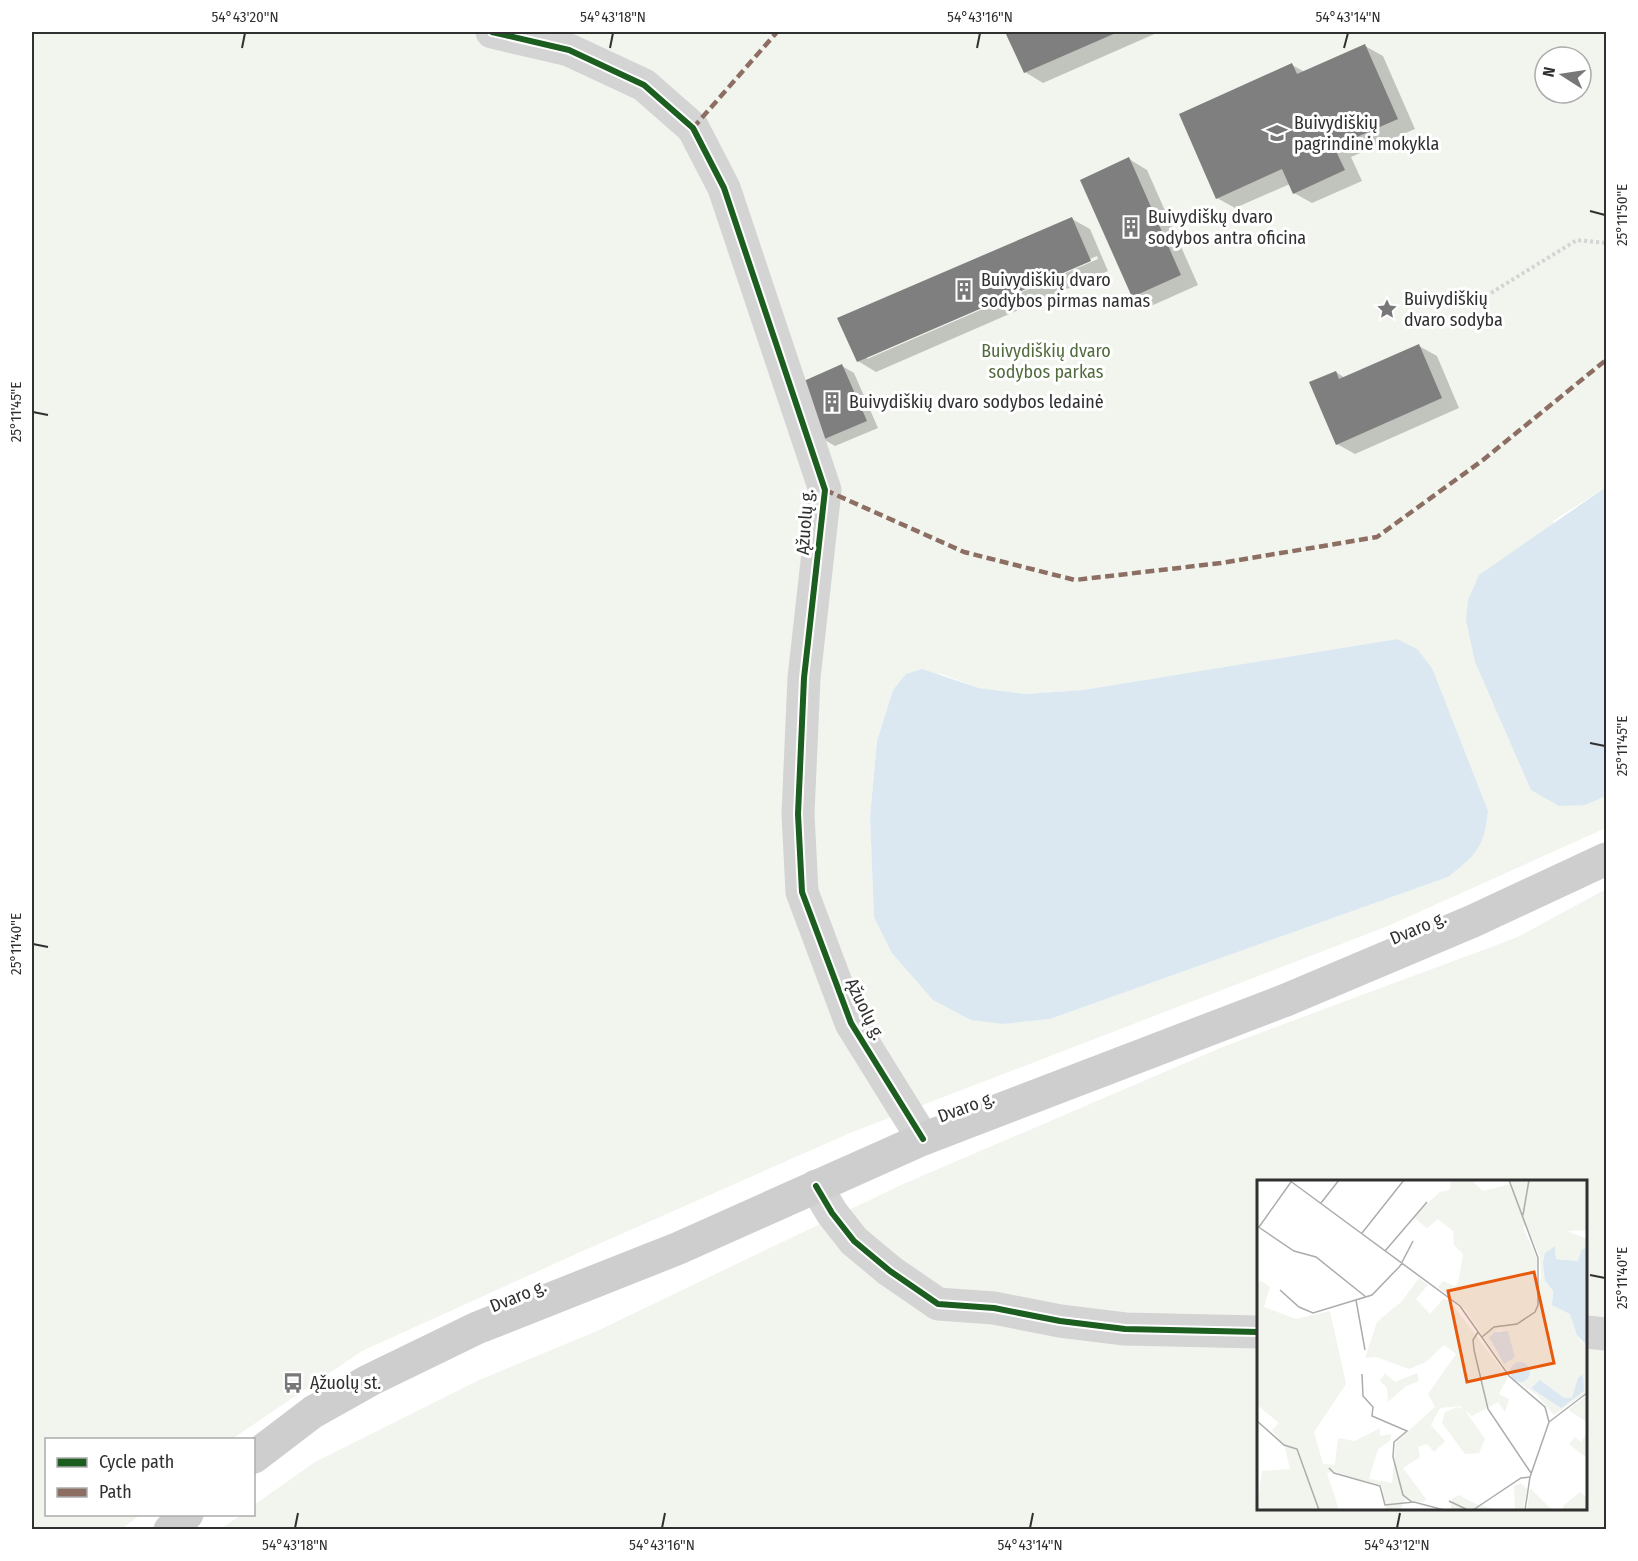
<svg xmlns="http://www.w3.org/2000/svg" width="1638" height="1561" viewBox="0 0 1638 1561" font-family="'Fira Sans Condensed',sans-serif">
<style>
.green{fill:#f1f5ed;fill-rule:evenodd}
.water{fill:#dbe8f2}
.shadow{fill:#0003;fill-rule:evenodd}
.building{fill:#7f7f7f}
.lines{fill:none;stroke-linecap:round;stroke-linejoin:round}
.path{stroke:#d4d4d4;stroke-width:4;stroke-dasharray:3 3;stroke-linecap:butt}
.minor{stroke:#d4d4d4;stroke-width:33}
.secondary{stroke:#cecece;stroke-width:33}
.quiet{stroke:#8d6e63;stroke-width:4.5;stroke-dasharray:9 4.5;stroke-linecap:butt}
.cycleway-casing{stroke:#fff;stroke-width:10}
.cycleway{stroke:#1b5e20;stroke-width:6}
.ticks{fill:none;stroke:#303030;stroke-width:2}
.labels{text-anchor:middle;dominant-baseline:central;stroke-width:6;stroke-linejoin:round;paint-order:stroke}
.poi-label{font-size:18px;fill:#303030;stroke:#fff;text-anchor:start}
.park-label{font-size:18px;fill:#526b3e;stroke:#fff}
.street-label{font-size:18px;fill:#303030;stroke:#fff}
.inset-road{fill:none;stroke:#acacac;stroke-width:1.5}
.view{fill:#e8590c;fill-opacity:0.15;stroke:#e8590c;stroke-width:3}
.inset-edge{fill:none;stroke:#303030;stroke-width:3}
.neatline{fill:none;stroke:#303030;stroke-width:2}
.ticks-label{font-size:15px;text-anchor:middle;fill:#303030}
</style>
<rect width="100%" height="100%" fill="#fff"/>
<g class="green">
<path d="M32,32H1606V487L1553,521L1585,805L1606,796V828L1388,926L850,1133L576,1254L362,1351L232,1439L46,1440V1514L140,1515L122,1529H32ZM1545,57H1581V93H1545ZM1397,639L1448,877L1050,1019L1003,1024L874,917L870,817L877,741L893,690L941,674L979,688L1025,694L1083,690Z"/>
<path d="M1606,889V1529L219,1530L241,1515L254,1514V1505L315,1462L479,1380L597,1331L901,1185L1225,1046L1518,937ZM1258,1182H1586V1508H1258Z"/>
</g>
<g class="water">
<polygon points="1606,487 1606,796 1585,805 1559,806 1531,790 1475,662 1466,620 1468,600 1479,575"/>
<path d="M1397,639L1417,649L1432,668L1488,811C1484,848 1476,855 1448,877L1050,1019L1003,1024L971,1020L933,1000L892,953L874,917L870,817L877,741L893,690L906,674L922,669L979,688L1025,694L1083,690Z"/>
</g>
<g class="shadow">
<polygon points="1007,32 1159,32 1043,83 1025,72"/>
<polygon points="1365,46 1383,56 1415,129 1351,157 1362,181 1312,203 1294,193 1290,184 1235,208 1217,198 1292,65 1305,72"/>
<polygon points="1129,159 1147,170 1198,285 1151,306 1133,296"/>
<path d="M1072,219L1090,229L1108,271L876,372L858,361ZM1097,256L1098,259L867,359V356Z"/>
<polygon points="1419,346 1437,356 1459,408 1355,454 1337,444 1336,372 1345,378"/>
<polygon points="842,366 854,373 878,428 835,446 823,439"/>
</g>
<g class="building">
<polygon points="1005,32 1118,32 1024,73"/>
<polygon points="1365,44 1398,119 1334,147 1345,170 1293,194 1282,169 1216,199 1179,114 1292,63 1297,74"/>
<polygon points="1129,157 1181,275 1132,297 1080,180"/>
<polygon points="1072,217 1091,261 857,362 837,318"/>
<polygon points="1419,344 1442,398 1336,445 1309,382 1336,371 1339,379"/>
<polygon points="842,364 867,421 822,440 797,384"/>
</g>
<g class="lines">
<polyline class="path" points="1486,296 1577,240 1606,243"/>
<g class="minor">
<polyline points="492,32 569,50 644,85 693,128 724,188 825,490 804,678 798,814 802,892 851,1023 923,1139"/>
<polyline points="816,1186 832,1213 854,1241 890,1271 938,1304 994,1308 1060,1321 1125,1329 1258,1332"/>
<polyline points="1586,1332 1606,1334"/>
</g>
<g class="secondary">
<polyline points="254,1457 313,1412 370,1380 477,1328 679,1248 923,1139 1286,1000 1473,921 1606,859"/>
<polyline points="170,1530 187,1514"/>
</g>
<g class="quiet">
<polyline points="693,128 777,32"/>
<polyline points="825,490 964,552 1075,580 1221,563 1377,537 1483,460 1606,360"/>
</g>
<g class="cycleway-casing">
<g id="cycleway">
<polyline points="492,32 569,50 644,85 693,128 724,188 825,490 804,678 798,814 802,892 851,1023 923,1139"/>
<polyline points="816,1186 832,1213 854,1241 890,1271 938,1304 994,1308 1060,1321 1125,1329 1258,1332"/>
</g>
</g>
<use href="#cycleway" class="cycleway"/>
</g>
<path class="ticks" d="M242,48L245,33M610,48L613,33M977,48L980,33M1344,48L1348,33M1590,211L1605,215M33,412L48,415M1590,743L1605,746M33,944L48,947M1590,1275L1605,1278M295,1528L298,1513M662,1528L665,1513M1030,1528L1033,1513M1397,1528L1400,1513"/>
<defs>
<g id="school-bare" transform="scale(1.62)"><path d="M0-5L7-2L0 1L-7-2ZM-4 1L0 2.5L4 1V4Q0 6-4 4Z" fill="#787878" stroke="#fff" stroke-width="2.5" paint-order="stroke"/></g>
<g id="building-bare" transform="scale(1.62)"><path d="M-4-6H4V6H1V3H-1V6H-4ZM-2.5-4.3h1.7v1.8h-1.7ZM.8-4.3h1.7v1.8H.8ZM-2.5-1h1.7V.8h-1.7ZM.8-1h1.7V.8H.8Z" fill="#787878" stroke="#fff" stroke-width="2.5" paint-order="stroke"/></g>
<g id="sight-bare" transform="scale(1.62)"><path d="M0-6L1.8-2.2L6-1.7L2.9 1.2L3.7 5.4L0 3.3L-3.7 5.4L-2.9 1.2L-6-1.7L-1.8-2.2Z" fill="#787878" stroke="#fff" stroke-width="2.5" paint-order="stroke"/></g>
<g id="bus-bare" transform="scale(1.62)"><path d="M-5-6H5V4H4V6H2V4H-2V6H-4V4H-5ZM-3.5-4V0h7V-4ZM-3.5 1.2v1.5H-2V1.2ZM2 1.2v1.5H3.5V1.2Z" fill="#787878" stroke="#fff" stroke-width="2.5" paint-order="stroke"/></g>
</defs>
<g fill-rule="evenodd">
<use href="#school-bare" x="1277" y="133"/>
<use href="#building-bare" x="1131" y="227"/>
<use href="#building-bare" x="964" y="290"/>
<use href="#sight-bare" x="1387" y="309"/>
<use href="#building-bare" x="832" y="402"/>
<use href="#bus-bare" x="293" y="1383"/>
</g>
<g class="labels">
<g class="poi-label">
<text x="1294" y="123">Buivydiškių<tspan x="1294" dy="21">pagrindinė mokykla</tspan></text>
<text x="1148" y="217">Buivydiškų dvaro<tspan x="1148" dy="21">sodybos antra oficina</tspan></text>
<text x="981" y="280">Buivydiškių dvaro<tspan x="981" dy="21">sodybos pirmas namas</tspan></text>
<text x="1404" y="299">Buivydiškių<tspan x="1404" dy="21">dvaro sodyba</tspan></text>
<text x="849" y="402">Buivydiškių dvaro sodybos ledainė</text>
<text x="310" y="1383">Ąžuolų st.</text>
</g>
<g class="park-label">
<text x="1046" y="351">Buivydiškių dvaro<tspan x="1046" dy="21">sodybos parkas</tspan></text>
</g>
<g class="street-label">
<text transform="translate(805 522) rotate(-86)">Ąžuolų g.</text>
<text transform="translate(1418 928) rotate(-23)">Dvaro g.</text>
<text transform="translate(865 1009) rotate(64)">Ąžuolų g.</text>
<text transform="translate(966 1107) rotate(-20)">Dvaro g.</text>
<text transform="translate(518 1296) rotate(-22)">Dvaro g.</text>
</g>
</g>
<g transform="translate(1257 1180)">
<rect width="330" height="330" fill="#fff"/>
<path d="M194,0H214L226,11L253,4L252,0H330V50L310,51L330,59V68L325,69L322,81L299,79L298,67L289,103L296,111L295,120L313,134L323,160L330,166V212L297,235L281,216L255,198L207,128L181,107L186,101L198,106L201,103L206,74L197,65L196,51L181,39L170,48L156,37L183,12L193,10ZM269,45L283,77L284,99L279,102L280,79L266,47ZM242,150L251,152L258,177L246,183L232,160L235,153ZM162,98L171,105L159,119L173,134L186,119L192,120L251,197L242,214L252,219L248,232L241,222L215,236L203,226L183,228L174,245L188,261L177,272L170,264L161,267L163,277L146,288L169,319L166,322L148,320L143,330H129L125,307L76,291L70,293L82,330H0L5,291L33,289L28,268L15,250L22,243L0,225V107L3,100L13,107L7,127L39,139L73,131L89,204L57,252L66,284L78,285L81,258L98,261L123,248V256L134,254V260L121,269L112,299L135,303L139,262L178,227L171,214L199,174L187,165L169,182L152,189L119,177L108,178L120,142L145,121ZM128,193L138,202L160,193L162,201L149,206L131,222L130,208L123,201ZM330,215V242L311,230ZM201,227L207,229L228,259L222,273L208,274L185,243L188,232ZM329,255L330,273L327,276L312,264L318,257L324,262ZM264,303L270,309L266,330H258L257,306ZM273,308L294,329L304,330H270ZM323,312L330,318V330H307L306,326ZM202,315L217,323L238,330H194L195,319Z" fill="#f1f5ed" fill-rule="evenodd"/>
<path d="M298,66L299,79L321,81L325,69L330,68V166L320,155L313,134L295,125L296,111L288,101L286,83L288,73ZM251,151L258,177L247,184L232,158L237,152ZM253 192a10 10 0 1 1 20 0a10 10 0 1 1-20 0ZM326,194L327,211L304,228L274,208L283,200L307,218H315L321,198Z" fill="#dbe8f2"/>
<path class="inset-road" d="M32,0L203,126L252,196L288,227L292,242L273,297L268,330M64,23L82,0M266,35L272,0M0,46L37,71L59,77L109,117M2,47L34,2M105,53L147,0M128,71L170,22M23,110L42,127L56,133L115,115L143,86L156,61M99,120L108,170M221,152L216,160L217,170L231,229L274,293M225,157L237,147L260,144L278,132L281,125V78L252,0M105,194L106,216L116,227L115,236L150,251L137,262L136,277L146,315L155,322M0,241L27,265L40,269L62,330M292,242L330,213M72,288L77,293L123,306L128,325L157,322L187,330M192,321L211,330M216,330L264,298L273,297"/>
<path class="view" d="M277,92L297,183L210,202L191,111Z"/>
<rect width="330" height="330" class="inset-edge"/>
</g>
<rect width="1638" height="1561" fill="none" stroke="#ffffff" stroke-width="66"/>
<rect x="45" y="1438" width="210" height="78" fill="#ffffff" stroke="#acacac" stroke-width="1.5"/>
<rect x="57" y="1458" width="30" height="9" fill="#1b5e20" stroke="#acacac" stroke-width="1.5"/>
<text x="99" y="1468" font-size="18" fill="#303030">Cycle path</text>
<rect x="57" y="1488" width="30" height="9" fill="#8d6e63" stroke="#acacac" stroke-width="1.5"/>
<text x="99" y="1498" font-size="18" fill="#303030">Path</text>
<g transform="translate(1563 75) rotate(282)"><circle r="28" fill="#ffffff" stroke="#acacac" stroke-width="1.5"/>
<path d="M0-4.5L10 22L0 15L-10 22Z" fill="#787878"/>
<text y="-9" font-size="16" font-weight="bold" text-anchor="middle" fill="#303030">N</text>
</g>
<rect x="33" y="33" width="1572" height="1495" class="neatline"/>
<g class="ticks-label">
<text x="245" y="22">54°43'20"N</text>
<text x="613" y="22">54°43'18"N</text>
<text x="980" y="22">54°43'16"N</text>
<text x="1348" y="22">54°43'14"N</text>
<text transform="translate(1622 215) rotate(-90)" y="5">25°11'50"E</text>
<text transform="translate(16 412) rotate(-90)" y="5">25°11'45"E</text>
<text transform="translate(1622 746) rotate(-90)" y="5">25°11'45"E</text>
<text transform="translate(16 944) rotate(-90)" y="5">25°11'40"E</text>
<text transform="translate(1622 1278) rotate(-90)" y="5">25°11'40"E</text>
<text x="295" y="1550">54°43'18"N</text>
<text x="662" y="1550">54°43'16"N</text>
<text x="1030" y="1550">54°43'14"N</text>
<text x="1397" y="1550">54°43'12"N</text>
</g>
</svg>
